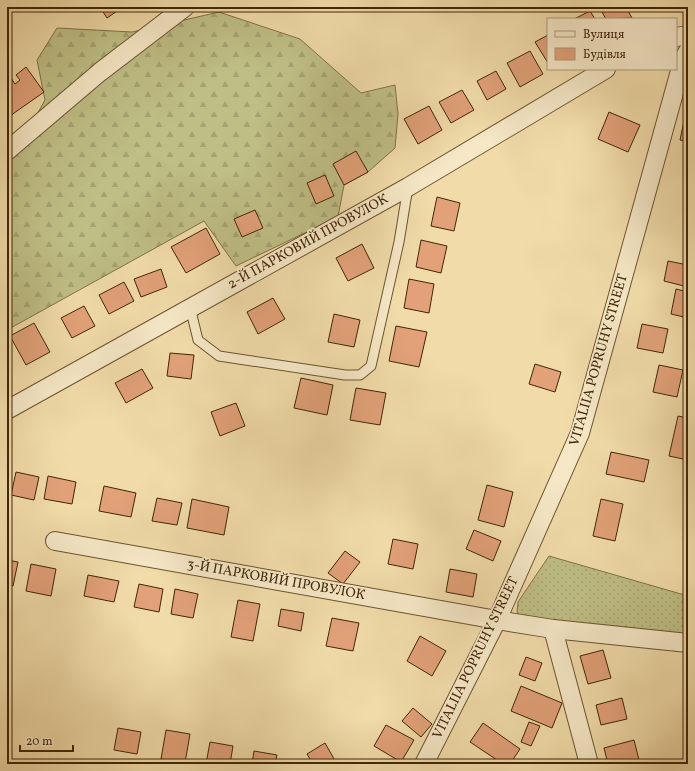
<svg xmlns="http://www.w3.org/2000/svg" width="695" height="771" viewBox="0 0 695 771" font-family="Vollkorn,serif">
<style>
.grass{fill:url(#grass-dots);stroke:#807246}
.forest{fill:url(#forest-firs);stroke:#807246}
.building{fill:#e2a179;stroke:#402607}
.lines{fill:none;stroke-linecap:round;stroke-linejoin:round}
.lane-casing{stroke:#6c5430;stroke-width:11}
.street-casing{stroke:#6c5430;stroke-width:20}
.lane{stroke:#f6e8c7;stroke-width:9}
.street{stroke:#f6e8c7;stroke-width:18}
.labels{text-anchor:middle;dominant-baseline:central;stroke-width:3.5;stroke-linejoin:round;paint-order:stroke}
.street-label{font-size:14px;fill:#402607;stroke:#f6e8c7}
</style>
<defs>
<pattern id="grass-dots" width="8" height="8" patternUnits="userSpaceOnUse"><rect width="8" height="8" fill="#bfbf85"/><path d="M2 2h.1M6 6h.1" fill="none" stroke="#a5a471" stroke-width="1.8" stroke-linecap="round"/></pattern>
<pattern id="forest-firs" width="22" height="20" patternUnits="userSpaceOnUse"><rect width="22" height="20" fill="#bfbf85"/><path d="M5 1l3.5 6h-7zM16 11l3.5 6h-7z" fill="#a5a471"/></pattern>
</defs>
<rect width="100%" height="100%" fill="#f1dca9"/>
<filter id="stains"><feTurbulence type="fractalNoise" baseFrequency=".005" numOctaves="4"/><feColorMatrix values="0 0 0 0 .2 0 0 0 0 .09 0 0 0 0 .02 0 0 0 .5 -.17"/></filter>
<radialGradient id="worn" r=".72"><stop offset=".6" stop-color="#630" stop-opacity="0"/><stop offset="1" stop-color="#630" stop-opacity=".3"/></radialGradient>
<polygon class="grass" points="549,556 688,596 688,638 522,619 517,612 518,602"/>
<polygon class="forest" points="219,12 300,39 361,93 395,85 398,114 395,148 368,172 344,185 338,217 236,266 204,221 7,330 7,164 13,158 45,100 37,60 57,28 132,32"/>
<g class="building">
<polygon points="100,7 123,7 107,18"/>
<polygon points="277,7 287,7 281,12"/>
<polygon points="599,7 626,7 632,18 606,19"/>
<polygon points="590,11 595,19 574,19"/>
<polygon points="548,35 548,63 535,42"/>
<polygon points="530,51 543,74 520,87 507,63"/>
<polygon points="26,67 44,92 7,118 7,81 11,78 15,84 20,80 16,75"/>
<polygon points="496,71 506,89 487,100 477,81"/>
<polygon points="462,90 474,110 451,123 439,102"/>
<polygon points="688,101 688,142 680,140"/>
<polygon points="429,106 442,130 418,144 404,119"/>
<polygon points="609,112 640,125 628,152 598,139"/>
<polygon points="356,151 368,172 344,185 333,164"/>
<polygon points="325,175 334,196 316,204 307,183"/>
<polygon points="437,197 460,203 454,231 431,226"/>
<polygon points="255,210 263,228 242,237 234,219"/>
<polygon points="206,228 220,254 186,273 171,247"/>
<polygon points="421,240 447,246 441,273 416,267"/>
<polygon points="362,244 374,268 348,281 336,258"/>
<polygon points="668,261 688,265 688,287 664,281"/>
<polygon points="161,269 167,287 141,297 134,279"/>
<polygon points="409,279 434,284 429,313 404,308"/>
<polygon points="124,282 134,301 109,314 99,295"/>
<polygon points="676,289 688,292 688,318 671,314"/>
<polygon points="273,298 285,319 258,334 247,312"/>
<polygon points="84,306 95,326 72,338 61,318"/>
<polygon points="334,314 360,320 354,347 328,342"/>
<polygon points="34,323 50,352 26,365 10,336"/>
<polygon points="642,324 668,329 663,353 637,348"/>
<polygon points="396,326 427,332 419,367 389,361"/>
<polygon points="170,353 194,355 191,379 167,376"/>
<polygon points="535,364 561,372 555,392 529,384"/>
<polygon points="659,365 683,370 677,397 653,392"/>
<polygon points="142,369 153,388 126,403 115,383"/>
<polygon points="301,378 333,385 327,415 294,408"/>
<polygon points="356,388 386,393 380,425 350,420"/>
<polygon points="236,403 245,426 220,436 211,412"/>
<polygon points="678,416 688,418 688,460 669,456"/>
<polygon points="611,452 649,460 644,482 606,474"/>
<polygon points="16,472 39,477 34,500 11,495"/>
<polygon points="48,476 76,482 72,504 44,499"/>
<polygon points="487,485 513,492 504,527 478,520"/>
<polygon points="104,486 136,493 131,517 99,511"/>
<polygon points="157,498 182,503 177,525 152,521"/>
<polygon points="192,499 229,507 224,535 187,528"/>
<polygon points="601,499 623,504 615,541 593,536"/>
<polygon points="474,530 501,541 493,561 466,549"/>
<polygon points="393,539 418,544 413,569 388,564"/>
<polygon points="345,551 360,562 343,584 328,573"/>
<polygon points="7,560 18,562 13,586 7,585"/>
<polygon points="31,564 56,569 51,596 26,591"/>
<polygon points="450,569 477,574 473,597 446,592"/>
<polygon points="88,575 119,581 114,602 84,596"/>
<polygon points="139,584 163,589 159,612 134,607"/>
<polygon points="175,589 198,594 193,618 171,614"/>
<polygon points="238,600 260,604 253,641 231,637"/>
<polygon points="281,609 304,613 301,631 278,626"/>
<polygon points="332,618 359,623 353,651 326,646"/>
<polygon points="420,636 446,651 432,676 407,661"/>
<polygon points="603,650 611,678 588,684 580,656"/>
<polygon points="526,657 542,663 535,681 519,675"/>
<polygon points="521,686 562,703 552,728 511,711"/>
<polygon points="622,698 627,719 601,725 596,705"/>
<polygon points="413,708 432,724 421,737 402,721"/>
<polygon points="529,722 540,726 531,746 521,742"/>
<polygon points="483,723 520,749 510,764 503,764 470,742"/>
<polygon points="386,725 414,740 401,762 374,746"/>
<polygon points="118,728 141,732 137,754 114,750"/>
<polygon points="166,730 190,734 185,763 161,759"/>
<polygon points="634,740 640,764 608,764 604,748"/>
<polygon points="210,742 233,746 230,764 206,764"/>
<polygon points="325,743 337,764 313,764 307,754"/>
<polygon points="254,751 277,755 275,764 252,764"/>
</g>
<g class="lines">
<g class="lane-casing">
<polyline id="lane" points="190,307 198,340 219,356 345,375 360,375 371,366 399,242 408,187"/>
</g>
<g class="street-casing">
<g id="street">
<polyline points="676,37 688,35"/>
<polyline points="7,151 100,72 185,7"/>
<polyline points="7,410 408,187 606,69"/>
<polyline points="55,541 497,620 553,629 688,643"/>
<polyline points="553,629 589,764"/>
<polyline points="424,764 497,620 580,433 683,60 688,51"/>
</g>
</g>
<use href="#lane" class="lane"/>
<use href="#street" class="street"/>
</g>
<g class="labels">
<g class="street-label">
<text transform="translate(308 242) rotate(-29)">2-Й ПАРКОВИЙ ПРОВУЛОК</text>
<text transform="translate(599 360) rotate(-74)">VITALIIA POPRUHY STREET</text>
<text transform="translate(276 580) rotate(10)">3-Й ПАРКОВИЙ ПРОВУЛОК</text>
<text transform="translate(476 658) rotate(-64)">VITALIIA POPRUHY STREET</text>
</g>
</g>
<rect width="695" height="771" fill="none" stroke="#f1dca9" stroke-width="24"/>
<rect x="8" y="8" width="679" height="755" fill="none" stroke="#402607" stroke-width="2"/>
<rect x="12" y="12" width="671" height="747" fill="none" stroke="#402607"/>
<rect x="547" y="18" width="130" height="52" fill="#f6e8c7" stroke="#ad9a7a"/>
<rect x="555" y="31" width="20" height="6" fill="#f6e8c7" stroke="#ad9a7a"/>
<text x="583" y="38" font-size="12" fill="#402607">Вулиця</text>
<rect x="555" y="48" width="20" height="12" fill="#e2a179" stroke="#ad9a7a"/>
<text x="583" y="58" font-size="12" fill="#402607">Будівля</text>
<path d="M20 745v6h53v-6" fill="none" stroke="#402607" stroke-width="2"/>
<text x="26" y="745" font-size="12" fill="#402607" stroke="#f6e8c7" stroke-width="3" paint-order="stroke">20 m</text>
<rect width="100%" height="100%" filter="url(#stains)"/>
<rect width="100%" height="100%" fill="url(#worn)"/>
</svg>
